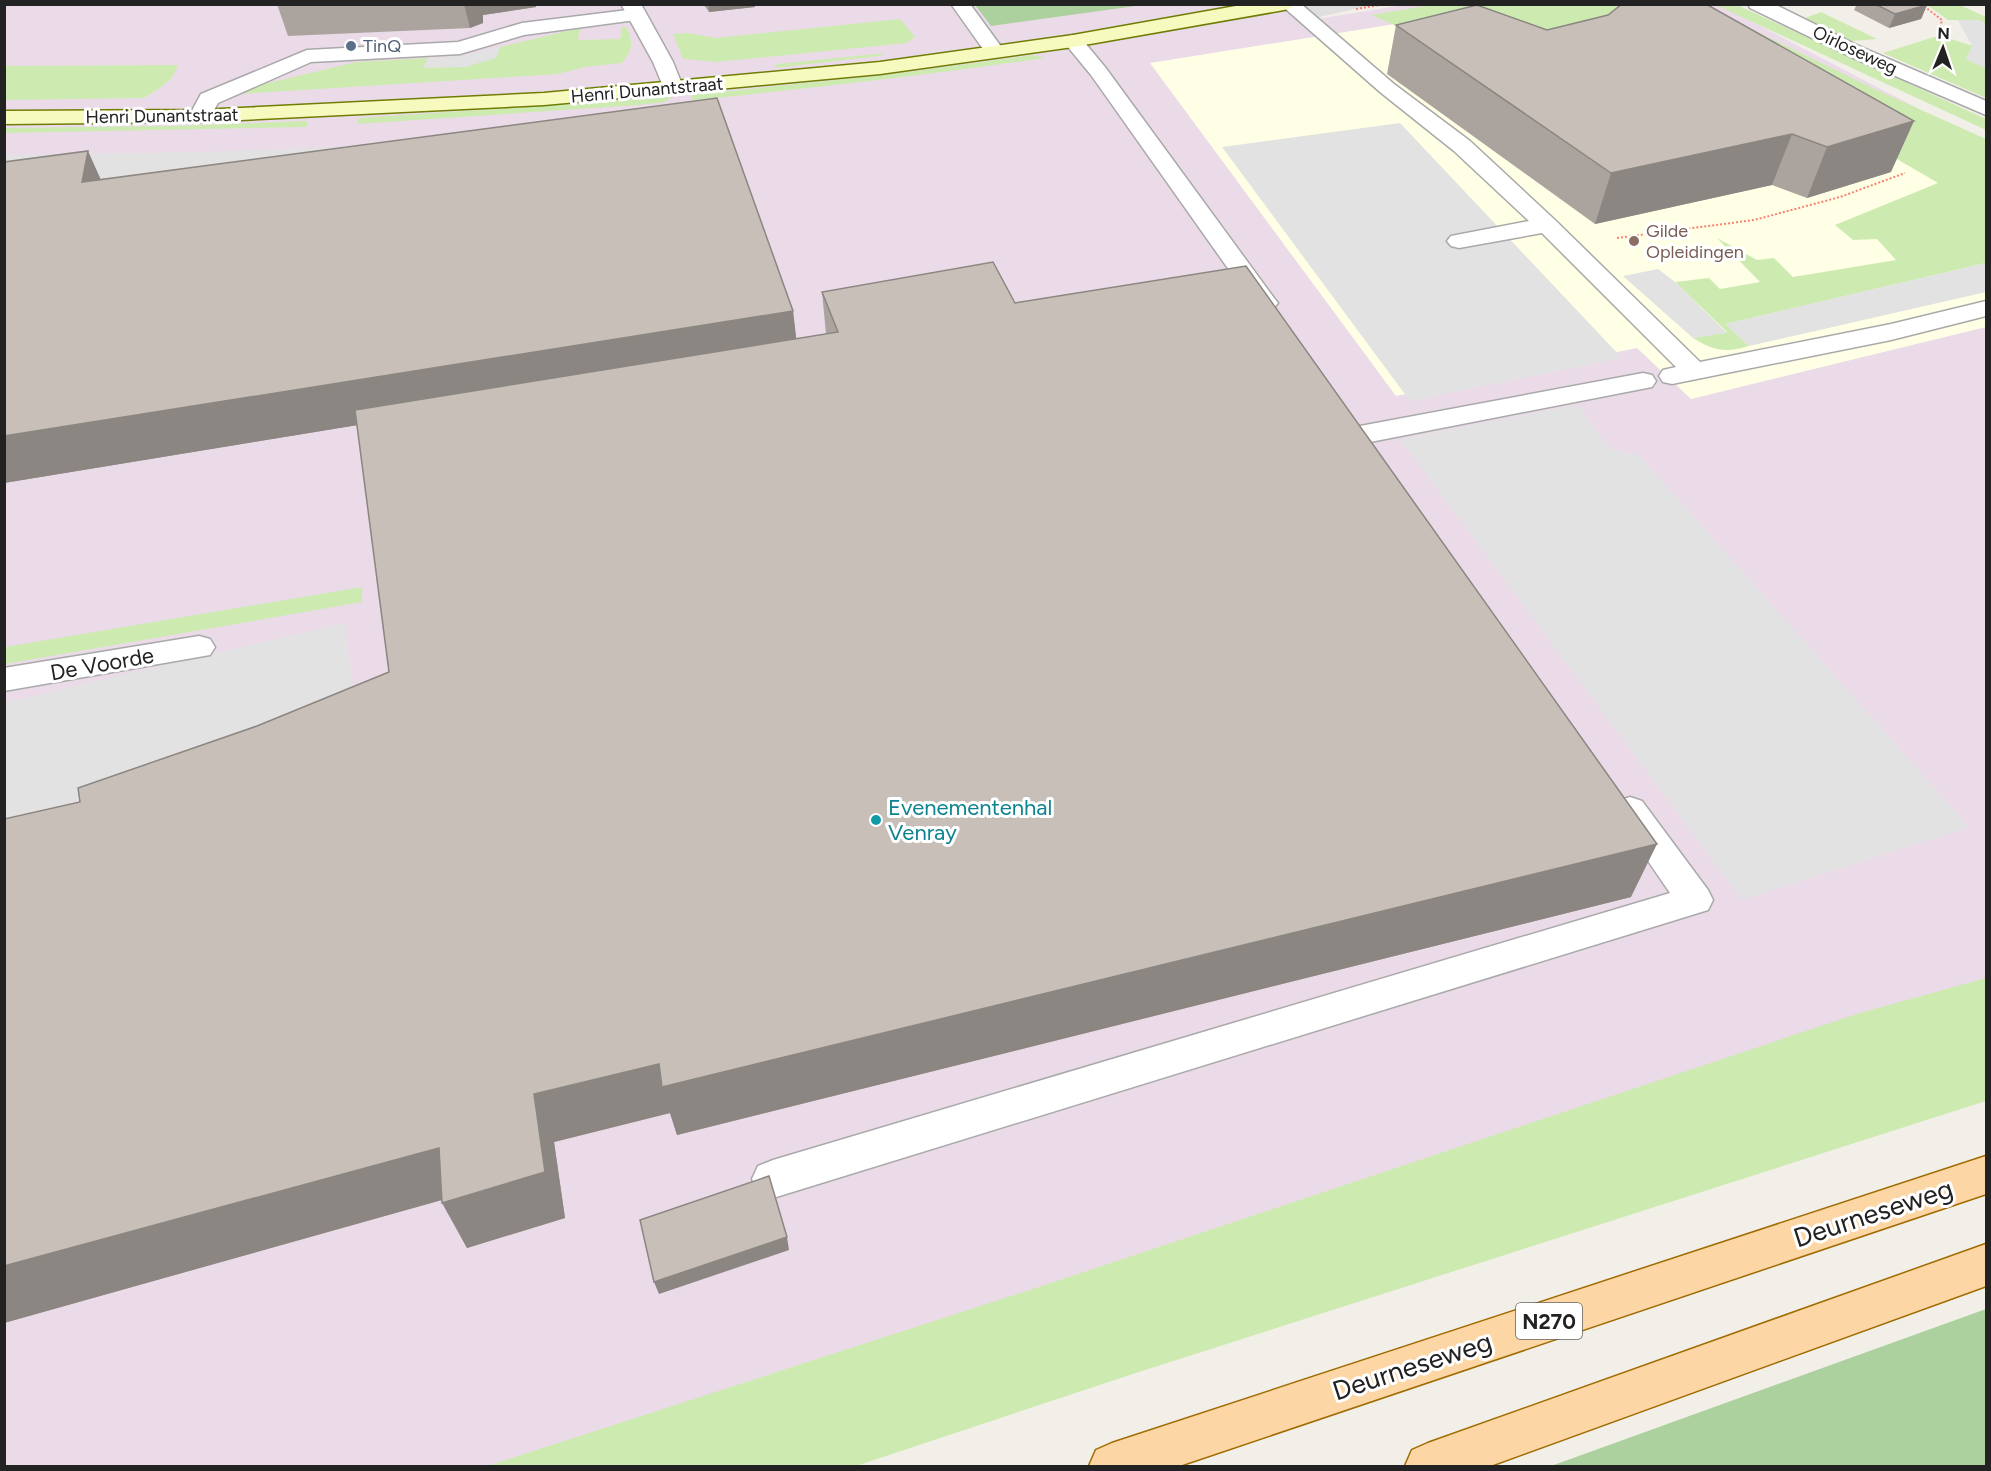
<svg xmlns="http://www.w3.org/2000/svg" width="1991" height="1471" viewBox="0 0 1991 1471" font-family="Figtree,sans-serif">
<style>
.residential{fill:#e0dfdf}
.industrial{fill:#ebdbe8}
.education{fill:#ffffe5}
.grass{fill:#cdebb0}
.forest{fill:#add19e}
.parking{fill:#e2e2e2}
.lines{fill:none;stroke-linecap:round;stroke-linejoin:round}
.lane-casing{stroke:#a9a9a9;stroke-width:3}
.street-casing{stroke:#a9a9a9;stroke-width:3}
.secondary-casing{stroke:#707d05;stroke-width:3}
.primary-casing{stroke:#a06b00;stroke-width:3}
.path{stroke:#fa8072;stroke-width:2;stroke-dasharray:2 2;stroke-linecap:butt}
.lane{fill:#fff;fill-rule:evenodd}
.street{fill:#fff;fill-rule:evenodd}
.secondary{fill:#f7fabf;fill-rule:evenodd}
.primary{fill:#fcd6a4;fill-rule:evenodd}
.wall{fill:#aba49e}
.shaded-wall{fill:#8b8681}
.building{fill:#c7bfb8;stroke:#8b8681;stroke-width:1.5}
.service-dot{fill:#5c6f8a;stroke:#fff;stroke-width:2}
.education-dot{fill:#8d6e63;stroke:#fff;stroke-width:2}
.culture-dot{fill:#0f9aa8;stroke:#fff;stroke-width:2}
.labels{text-anchor:middle;dominant-baseline:central;stroke-width:6;stroke-linejoin:round;paint-order:stroke}
.far-service-label{font-size:18px;fill:#4e5e75;stroke:#fff;text-anchor:start}
.far-street-label{font-size:18px;fill:#222;stroke:#fff}
.far-education-label{font-size:18px;fill:#785e54;stroke:#fff;text-anchor:start}
.shield{fill:#fff;stroke:#646464;stroke-width:1.5}
.shield-label{font-size:21px;font-weight:bold;fill:#222}
.street-label{font-size:22px;fill:#222;stroke:#fff}
.culture-label{font-size:22px;fill:#0d838f;stroke:#fff;text-anchor:start}
.near-street-label{font-size:27px;fill:#222;stroke:#fff}
</style>
<rect width="100%" height="100%" fill="#f2efe9"/>
<polygon class="residential" points="1279,5 1372,5 1298,22"/>
<polygon class="industrial" points="1279,4 1298,22 1404,5 1720,5 1986,144 1986,1081 832,1466 5,1466 5,5"/>
<polygon class="education" points="1514,5 1986,156 1986,327 1691,399 1637,348 1396,396 1150,63"/>
<g class="grass">
<path d="M1438,4L1702,5L1881,92L1986,139V263L1726,324L1749,346C1726,353 1713,351 1693,338L1727,332L1675,282L1709,278L1720,289L1760,282L1717,238L1757,260L1774,258L1793,277L1896,260L1877,239L1853,240L1835,225L1938,183L1656,18L1594,36H1421L1371,15Z"/>
<polygon points="1716,5 1737,5 1986,119 1986,130"/>
<polygon points="1927,5 1960,5 1986,17 1986,24 1979,20 1948,20"/>
<polygon points="1821,12 1877,39 1852,41 1805,18"/>
<polygon points="900,19 915,37 907,43 716,62 683,59 673,34 688,33 715,38"/>
<path d="M622,27H627C633,43 633,50 622,63L585,67L558,74L238,94L239,90L356,62L428,58L424,68L496,58L500,47L580,28L578,40L620,39Z"/>
<polygon points="1934,37 1945,37 1973,46 1966,59 1986,68 1986,98 1883,53"/>
<polygon points="885,53 879,56 774,68 777,64"/>
<path d="M1032,55L1045,58C928,75 810,89 692,100L691,95L893,74Z"/>
<path d="M178,65C173,82 158,89 144,98L5,100V66Z"/>
<polygon points="672,97 665,102 639,105 357,124 359,118"/>
<polygon points="308,121 307,127 4,133 5,128 173,126"/>
<polygon points="362,587 362,602 5,664 5,647"/>
<polygon points="1986,978 1986,1101 1142,1371 856,1466 487,1466 1045,1285 1860,1013"/>
</g>
<g class="forest">
<polygon points="975,5 1143,5 991,26"/>
<polygon points="1986,1309 1986,1466 1551,1466"/>
</g>
<g class="parking">
<polygon points="1958,20 1979,20 1986,24 1986,68 1966,59 1972,46"/>
<polygon points="500,47 496,58 465,67 423,68 428,58 463,56"/>
<polygon points="1400,123 1622,358 1410,401 1222,147"/>
<polygon points="447,143 434,156 126,176 5,192 4,155 202,152"/>
<polygon points="1986,263 1986,292 1749,346 1725,324"/>
<polygon points="1658,269 1675,282 1727,333 1693,338 1623,276"/>
<polygon points="1578,405 1610,449 1639,455 1969,827 1742,900 1400,439"/>
<polygon points="344,623 356,707 5,825 4,703"/>
</g>
<g class="lines">
<g class="lane-casing">
<g id="lane">
<polygon points="951,4 970,4 1005,52 1002,56 988,56"/>
<polygon points="1280,4 1301,4 1394,84 1470,141 1555,220 1700,362 1891,324 1986,301 1986,316 1891,340 1672,384 1663,382 1659,376 1663,370 1676,367 1542,233 1459,248 1451,246 1447,241 1451,236 1529,221 1454,151 1380,92"/>
<polygon points="636,9 643,11 646,15 643,19 524,35 460,54 311,62 218,103 208,121 200,122 192,121 189,116 201,94 307,50 458,42 522,23"/>
<polygon points="1073,35 1080,37 1105,67 1274,298 1278,303 1274,308 1265,311 1256,308 1091,75 1063,41 1066,37"/>
<polygon points="1643,373 1652,375 1656,381 1652,387 1360,444 1350,441 1346,435 1350,429 1360,426"/>
<polygon points="1630,797 1642,801 1708,890 1713,900 1708,910 773,1198 758,1192 752,1179 758,1166 773,1160 1670,893 1613,810 1618,801"/>
</g>
</g>
<g class="street-casing">
<g id="street">
<polygon points="621,4 641,4 673,62 683,87 679,91 672,93 665,91 653,62"/>
<polygon points="1748,4 1774,4 1863,48 1986,101 1986,115 1849,56 1750,8"/>
<polygon points="199,636 210,639 215,647 210,655 4,691 4,668"/>
</g>
</g>
<g class="secondary-casing">
<polygon id="secondary" points="1247,4 1293,4 1291,8 1284,10 1073,47 880,74 544,105 200,122 4,124 4,111 200,110 544,93 880,62 1073,35"/>
</g>
<g class="primary-casing">
<g id="primary">
<polygon points="1986,1156 1986,1194 1179,1466 1089,1466 1096,1450 1112,1443"/>
<polygon points="1986,1244 1986,1286 1490,1466 1405,1466 1412,1450 1428,1443"/>
</g>
</g>
<g class="path">
<polyline points="1921,4 1942,20 1940,28"/>
<polyline points="1356,9 1385,4"/>
<polyline points="1617,238 1754,220 1840,197 1905,173"/>
</g>
<use href="#lane" class="lane"/>
<use href="#street" class="street"/>
<use href="#secondary" class="secondary"/>
<use href="#primary" class="primary"/>
</g>
<g class="wall">
<polygon points="277,4 535,4 536,7 483,15 483,23 470,28 288,36"/>
<polygon points="703,4 754,4 755,7 709,12"/>
<polygon points="1857,4 1926,4 1927,5 1921,19 1889,28 1854,10"/>
<polygon points="1477,5 1891,172 1807,198 1772,185 1595,224 1387,74 1396,25"/>
<polygon points="4,162 793,311 796,339 826,334 822,292 1015,303 1631,897 677,1135 670,1113 554,1142 565,1218 467,1248 442,1200 4,1323 4,819 80,802 257,726 389,672 357,425 4,483"/>
</g>
<g class="shaded-wall">
<polygon points="464,4 535,4 536,7 483,15 483,23 470,28"/>
<polygon points="708,4 754,4 755,7 709,12"/>
<polygon points="1927,5 1921,19 1889,28 1895,14"/>
<polygon points="1914,121 1891,172 1807,198 1827,147"/>
<polygon points="1792,134 1772,185 1595,224 1611,173"/>
<polygon points="88,151 106,191 82,182"/>
<polygon points="793,311 798,353 4,483 4,436"/>
<polygon points="1657,844 1631,897 677,1135 670,1113 554,1142 565,1218 467,1248 442,1203 534,1094 659,1064"/>
<polygon points="439,1148 463,1194 4,1323 4,1266"/>
<polygon points="787,1237 789,1250 659,1294 654,1282"/>
</g>
<g class="building">
<polygon points="1622,4 1706,4 1914,121 1827,147 1792,134 1611,173 1396,25 1477,5 1547,30 1608,15"/>
<polygon points="1875,4 1926,4 1927,5 1895,14"/>
<polygon points="717,98 793,311 4,436 4,162 88,151 82,182"/>
<polygon points="993,262 1015,303 1246,266 1657,844 662,1087 659,1064 534,1094 545,1172 442,1203 439,1148 4,1266 4,819 80,802 78,788 257,726 389,672 355,410 838,332 822,292"/>
<polygon points="769,1176 787,1237 654,1282 640,1220"/>
</g>
<circle class="service-dot" cx="351" cy="46" r="6"/>
<circle class="education-dot" cx="1634" cy="241" r="6"/>
<circle class="culture-dot" cx="876" cy="820" r="6"/>
<g class="labels">
<g class="far-service-label">
<text x="363" y="46">TinQ</text>
</g>
<g class="far-street-label">
<text transform="translate(1855 50) rotate(25)">Oirloseweg</text>
<text transform="translate(647 90) rotate(-5)">Henri Dunantstraat</text>
<text transform="translate(162 116) rotate(-1)">Henri Dunantstraat</text>
</g>
<g class="far-education-label">
<text x="1646" y="231">Gilde<tspan x="1646" dy="21">Opleidingen</tspan></text>
</g>
<rect class="shield" x="1516" y="1303" width="66" height="36" rx="4.5"/>
<g class="shield-label">
<text x="1549" y="1321">N270</text>
</g>
<g class="street-label">
<text transform="translate(102 664) rotate(-10)">De Voorde</text>
</g>
<g class="culture-label">
<text x="888" y="807">Evenementenhal<tspan x="888" dy="25">Venray</tspan></text>
</g>
<g class="near-street-label">
<text transform="translate(1873 1213) rotate(-18)">Deurneseweg</text>
<text transform="translate(1412 1366) rotate(-18)">Deurneseweg</text>
</g>
</g>
<rect width="1991" height="1471" fill="none" stroke="#222222" stroke-width="12"/>
<g transform="translate(1943 48) rotate(2)" stroke="#ffffff" stroke-width="4.5" paint-order="stroke">
<path d="M0-4.5L10 22L0 15L-10 22Z" fill="#222222"/>
<text y="-9" font-size="16" font-weight="bold" text-anchor="middle" fill="#222222">N</text>
</g>
</svg>
